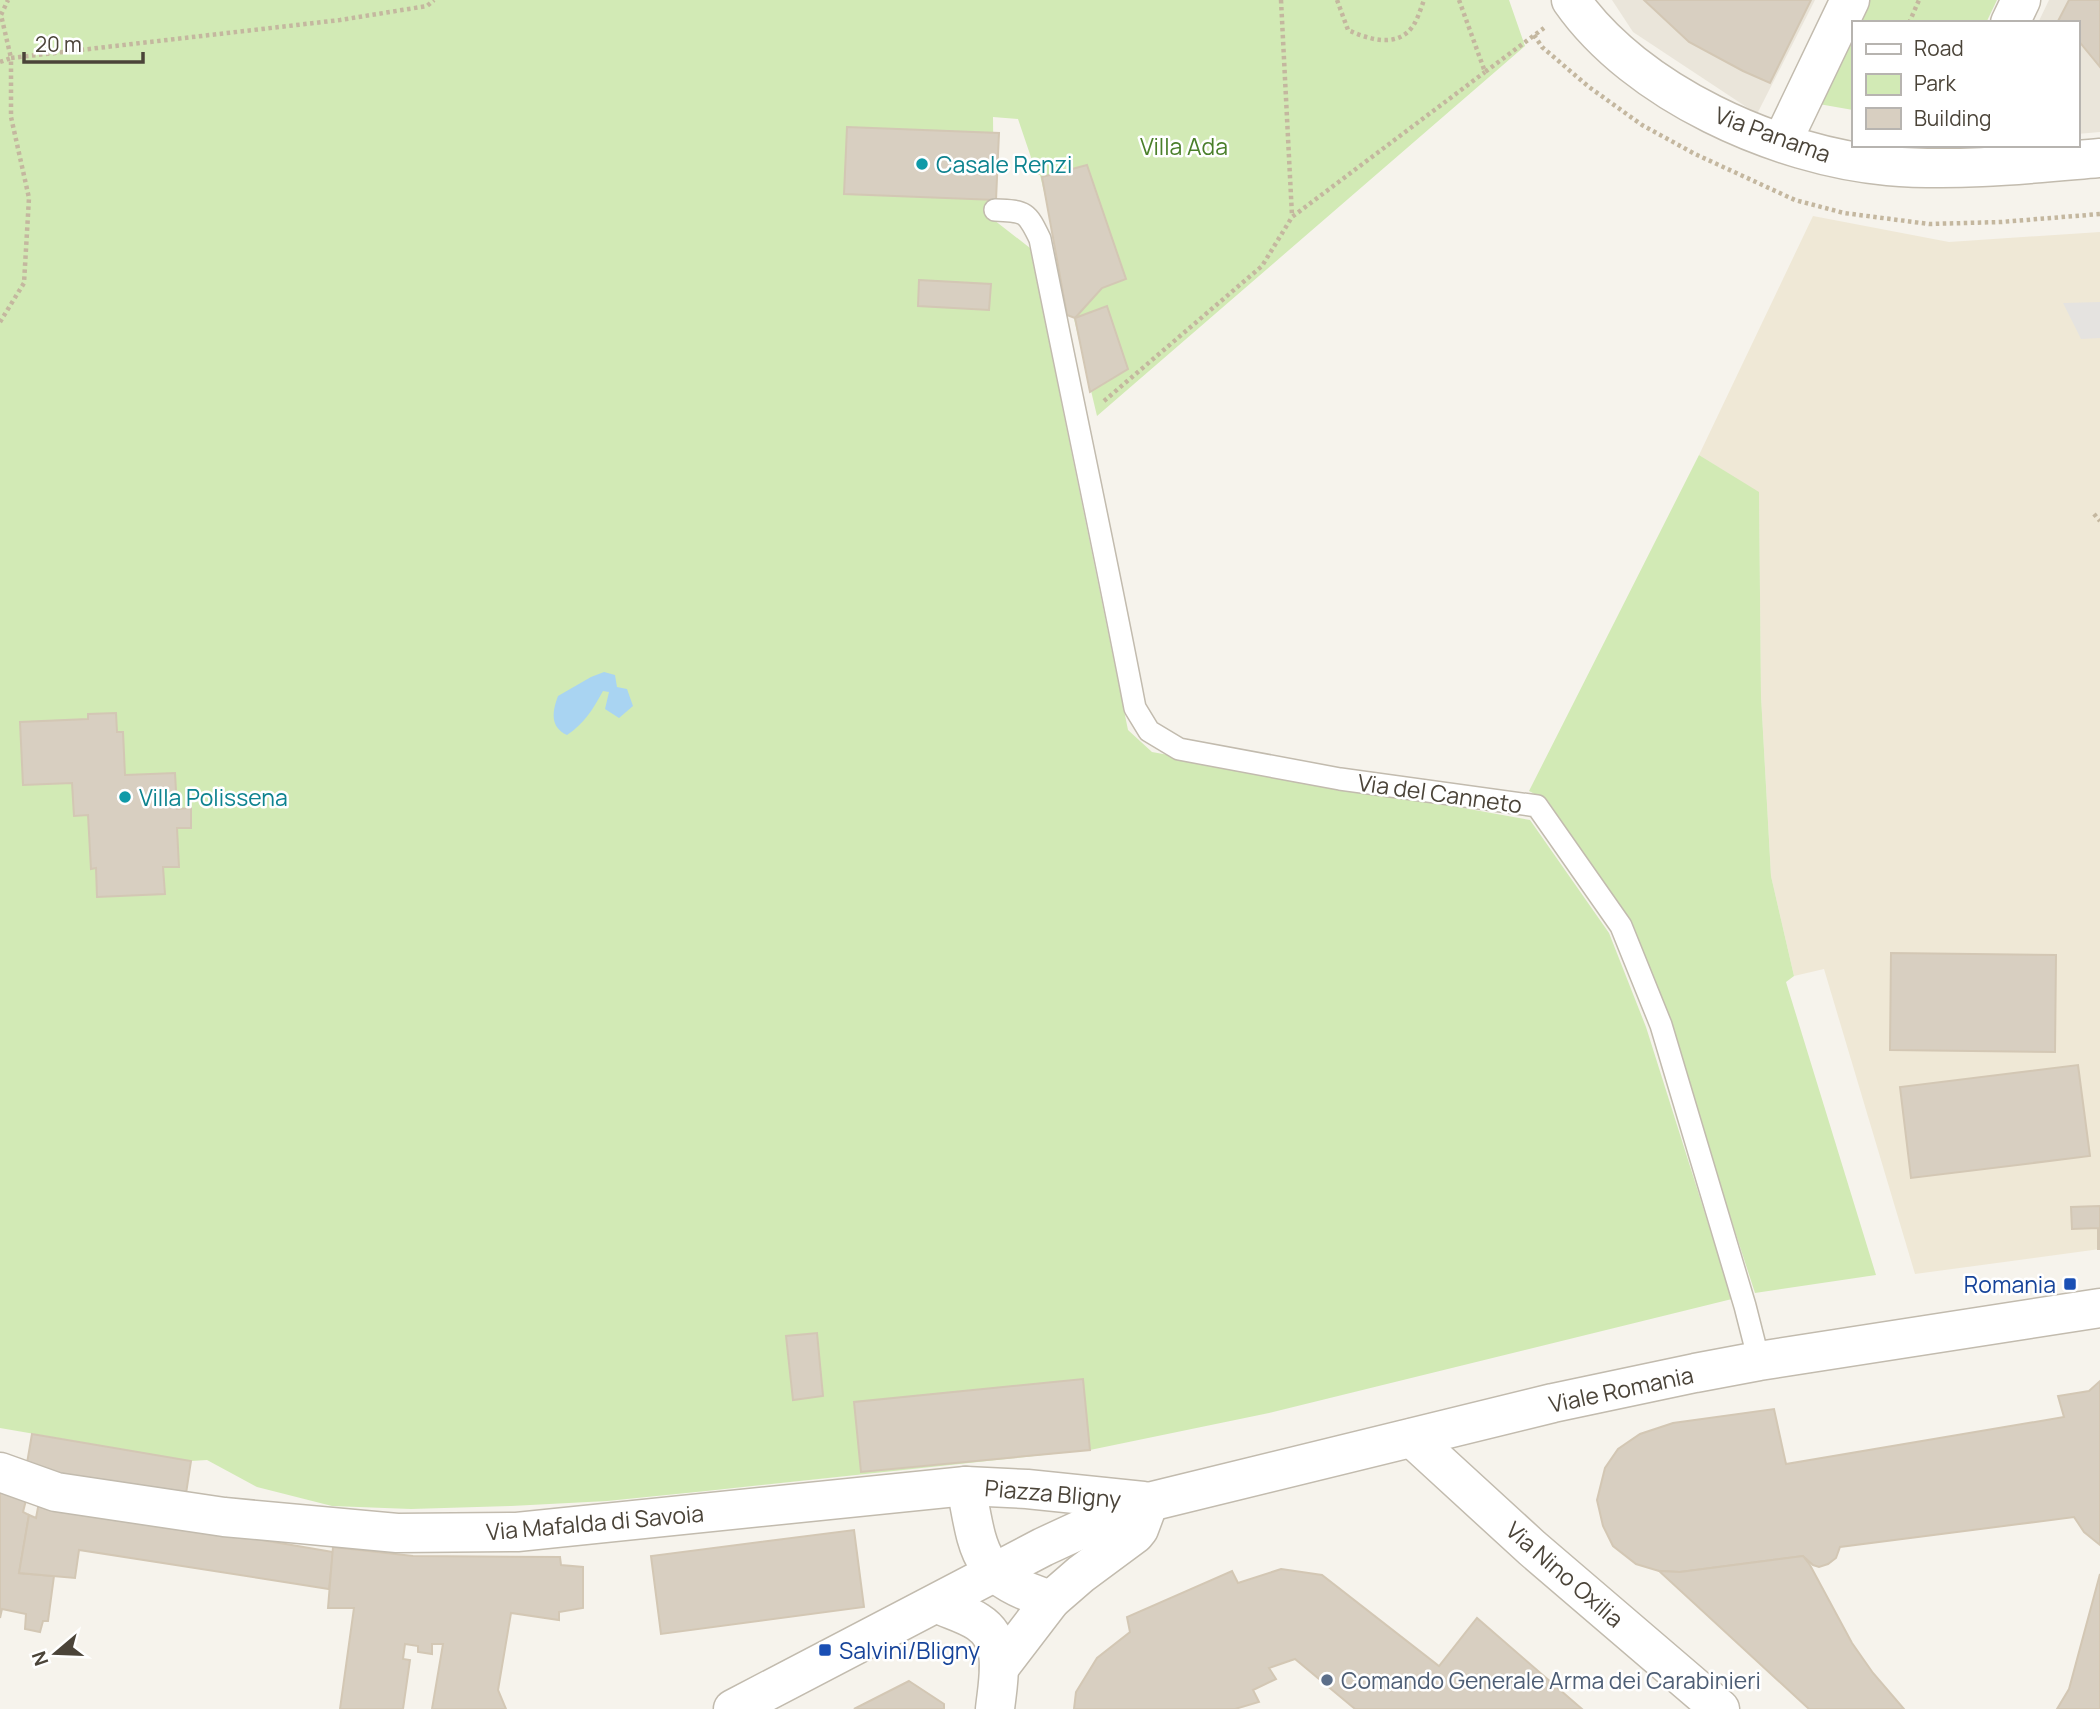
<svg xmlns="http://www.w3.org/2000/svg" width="2100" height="1709" viewBox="0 0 2100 1709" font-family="Manrope,sans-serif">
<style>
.residential{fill:#eae5da}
.education{fill:#efe8d6}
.green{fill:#d2eab5}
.parking{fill:#e5e3e0}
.water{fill:#a9d4f2}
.building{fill:#d8cfc1;stroke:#d3c7b4;stroke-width:2}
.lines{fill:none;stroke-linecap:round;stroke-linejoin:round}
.service-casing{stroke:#c2bbae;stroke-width:24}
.minor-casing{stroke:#c2bbae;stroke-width:41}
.tertiary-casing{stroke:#c2bbae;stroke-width:41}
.path{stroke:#c4b79f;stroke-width:4.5;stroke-dasharray:3.5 3.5;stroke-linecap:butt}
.service{stroke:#fff;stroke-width:21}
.minor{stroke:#fff;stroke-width:38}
.tertiary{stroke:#fff;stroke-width:38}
.culture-dot{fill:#0f9aa8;stroke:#fff;stroke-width:2.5}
.transit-dot{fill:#1a4fb4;stroke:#fff;stroke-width:2.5}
.service-dot{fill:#5c6f8a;stroke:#fff;stroke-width:2.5}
.labels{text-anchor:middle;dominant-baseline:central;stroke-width:5;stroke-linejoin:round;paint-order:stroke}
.street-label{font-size:23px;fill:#4b4439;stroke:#fff}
.park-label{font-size:23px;fill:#4a7f2a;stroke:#fff}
.culture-label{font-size:23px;fill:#0d838f;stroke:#fff;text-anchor:start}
.transit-label{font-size:23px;fill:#164399;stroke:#fff;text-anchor:end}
.service-label{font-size:23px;fill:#4e5e75;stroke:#fff;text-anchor:start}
</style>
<rect width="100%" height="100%" fill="#f6f3ec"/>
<g class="residential">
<polygon points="1612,0 1815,0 1757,114 1633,32"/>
<polygon points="2049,0 2100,0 2100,132 2077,134 2077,23 2038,23"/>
</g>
<polygon class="education" points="1813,216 1949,242 2100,232 2100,1249 1915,1274 1824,969 1794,976 1771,876 1761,696 1759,493 1699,455"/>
<g class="green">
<polygon points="0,0 1509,0 1525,46 1097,416 1040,175 1037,175 1018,119 993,117 994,220 1030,248 1128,730 1152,752 1530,820 1609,933 1646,1027 1732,1299 1269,1413 1090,1450 706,1491 607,1501 511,1506 411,1509 332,1506 257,1487 207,1460 191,1461 0,1428"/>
<polygon points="1865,0 1997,0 1986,23 1854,23"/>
<polygon points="1853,23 1853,110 1813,103"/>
<polygon points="1699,455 1759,492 1761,696 1771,876 1794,976 1786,982 1876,1275 1755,1293 1667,1022 1629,921 1548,801 1529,791"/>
</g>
<polygon class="parking" points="2100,302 2100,338 2081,339 2063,303"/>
<path class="water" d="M604,672L615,675L617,687L627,689L633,706L619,718L605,709L609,692L603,691C593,709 585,723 567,735C550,727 552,712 558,696L591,677Z"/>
<g class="building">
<polygon points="1644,0 1811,0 1770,83 1743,71 1689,42"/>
<polygon points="2069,0 2100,0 2100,67 2077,39 2077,23 2057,23"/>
<polygon points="847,127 999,133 996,200 844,194"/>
<polygon points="1087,165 1126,279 1102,288 1075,318 1067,315 1042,177"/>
<polygon points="919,280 991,284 989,310 918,306"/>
<polygon points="1107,306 1128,369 1090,392 1075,318"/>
<polygon points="116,713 117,732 123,732 125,775 175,773 177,809 191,808 191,828 177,828 179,867 163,867 165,894 97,897 96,868 91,869 88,815 74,816 72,783 23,785 20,722 88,719 88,714"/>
<polygon points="1891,953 2056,955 2055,1052 1890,1050"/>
<polygon points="2078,1065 2090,1156 1911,1178 1900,1087"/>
<polygon points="2100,1206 2100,1249 2098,1249 2098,1228 2072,1229 2071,1207"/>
<polygon points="817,1333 823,1396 793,1400 786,1336"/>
<polygon points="1083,1379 1090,1450 861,1472 854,1402"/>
<polygon points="2100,1381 2100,1545 2084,1532 2074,1517 1840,1547 1836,1558 1828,1564 1819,1567 1813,1565 1803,1556 1680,1572 1659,1571 1636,1564 1613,1546 1603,1526 1597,1500 1605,1468 1618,1449 1640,1434 1673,1423 1774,1409 1786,1464 2064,1417 2058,1396 2089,1391"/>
<polygon points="32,1434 191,1461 185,1500 26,1469"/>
<polygon points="0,1485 27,1496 23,1512 29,1515 19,1573 54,1576 48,1621 43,1621 40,1632 25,1629 26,1614 2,1609 0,1618"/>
<polygon points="40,1497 67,1507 333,1552 329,1589 79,1550 75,1578 19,1573 29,1515 36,1518"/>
<polygon points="854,1530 864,1607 661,1634 651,1556"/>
<polygon points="333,1547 413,1556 560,1557 561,1565 583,1567 583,1608 559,1612 559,1620 511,1613 498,1690 506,1709 432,1709 443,1644 432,1644 432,1654 418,1652 418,1646 405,1644 403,1659 410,1660 403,1709 340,1709 354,1608 328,1608"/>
<polygon points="1803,1556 1810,1565 1852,1643 1873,1673 1904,1709 1809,1709 1659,1571 1680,1572"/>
<polygon points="1281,1569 1322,1575 1439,1666 1477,1618 1582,1709 1355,1709 1295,1659 1269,1668 1276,1679 1253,1690 1259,1702 1235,1709 1074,1709 1076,1692 1097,1658 1130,1632 1127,1617 1232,1571 1238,1583"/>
<polygon points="2100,1574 2100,1709 2057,1709 2069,1689"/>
<polygon points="909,1681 944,1704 944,1709 854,1709"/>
</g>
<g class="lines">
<g class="service-casing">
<path id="service" d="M995,210C1026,211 1027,212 1040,239C1071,395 1105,551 1135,708L1149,731L1179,749L1340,779L1537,806L1621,926L1661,1025L1745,1306L1759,1361"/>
</g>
<g class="minor-casing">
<g id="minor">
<polyline points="2010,23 2021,0"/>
<polyline points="1782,142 1850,0"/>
<polyline points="1412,1438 1532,1548 1720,1709"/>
<polyline points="0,1472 56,1492 224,1517 397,1533 517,1532 966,1486 1027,1489 1143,1501"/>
<path d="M966,1486C979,1556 978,1577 1051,1600"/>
<path d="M938,1604C951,1610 966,1614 978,1622C1008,1641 998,1680 995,1709"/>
<polyline points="999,1668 1051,1600 1081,1574 1135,1534 1139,1529 1149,1502"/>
<polyline points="733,1709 1043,1547 1097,1522 1149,1502 1553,1403 1695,1373 1759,1361 2100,1308"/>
</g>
</g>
<g class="tertiary-casing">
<path id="tertiary" d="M1571,0C1636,93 1777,156 1888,166C1958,172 2030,164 2100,158"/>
</g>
<g class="path">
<polyline points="1281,0 1292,216"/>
<path d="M1337,0L1348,30C1368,39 1397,49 1413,26C1418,18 1421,8 1424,0"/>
<polyline points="1459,0 1485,72 1544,28"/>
<polyline points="1909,23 1919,0"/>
<polyline points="1534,35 1542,47 1589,87 1642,125 1695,154 1795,200 1844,213 1929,224 2001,222 2100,214"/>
<polyline points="0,62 11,58 1,15 8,0"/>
<polyline points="0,322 24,283 29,198 11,117 11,58 340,20 427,6 434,0"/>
<polyline points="1104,401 1262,266 1292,217 1485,72"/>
<polyline points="2094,514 2100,521"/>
</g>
<use href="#service" class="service"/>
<use href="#minor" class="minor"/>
<use href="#tertiary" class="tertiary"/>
</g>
<g class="culture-dot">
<circle cx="922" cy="164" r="7"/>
<circle cx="125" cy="797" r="7"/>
</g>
<g class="transit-dot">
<rect x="2063" y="1277" width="14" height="14" rx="3.5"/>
<rect x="818" y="1643" width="14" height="14" rx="3.5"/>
</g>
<circle class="service-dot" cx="1327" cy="1680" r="7"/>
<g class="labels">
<g class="street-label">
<text transform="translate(1773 134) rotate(20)">Via Panama</text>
<text transform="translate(1440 793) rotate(8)">Via del Canneto</text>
<text transform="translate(1621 1389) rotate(-12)">Viale Romania</text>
<text transform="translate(1053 1493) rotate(5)">Piazza Bligny</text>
<text transform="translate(595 1522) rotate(-5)">Via Mafalda di Savoia</text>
<text transform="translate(1565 1574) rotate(41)">Via Nino Oxilia</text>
</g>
<g class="park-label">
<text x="1184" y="146">Villa Ada</text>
</g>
<g class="culture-label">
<text x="936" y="164">Casale Renzi</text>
<text x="139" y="797">Villa Polissena</text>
</g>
<g class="transit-label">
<text x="2056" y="1284">Romania</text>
<text x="839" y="1650" text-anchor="start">Salvini/Bligny</text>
</g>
<g class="service-label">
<text x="1341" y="1680">Comando Generale Arma dei Carabinieri</text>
</g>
</g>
<rect x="1852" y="21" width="228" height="126" fill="#ffffff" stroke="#b7b4b0" stroke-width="2"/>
<rect x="1866" y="44" width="35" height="10" fill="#ffffff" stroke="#b7b4b0" stroke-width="2"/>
<text x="1914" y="56" font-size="21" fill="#4b4439">Road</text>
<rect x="1866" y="74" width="35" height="21" fill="#d2eab5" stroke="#b7b4b0" stroke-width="2"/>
<text x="1914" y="91" font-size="21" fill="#4b4439">Park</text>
<rect x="1866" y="108" width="35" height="21" fill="#d8cfc1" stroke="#b7b4b0" stroke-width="2"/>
<text x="1914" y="126" font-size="21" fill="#4b4439">Building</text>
<g transform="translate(56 1653) rotate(251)" stroke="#ffffff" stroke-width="5" paint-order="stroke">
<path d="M0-5L12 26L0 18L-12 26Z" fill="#4b4439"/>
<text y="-10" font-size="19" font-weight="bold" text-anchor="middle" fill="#4b4439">N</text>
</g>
<path d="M24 52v10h119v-10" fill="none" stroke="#4b4439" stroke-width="3.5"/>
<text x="35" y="52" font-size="21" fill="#4b4439" stroke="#ffffff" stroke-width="5" paint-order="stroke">20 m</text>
</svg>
